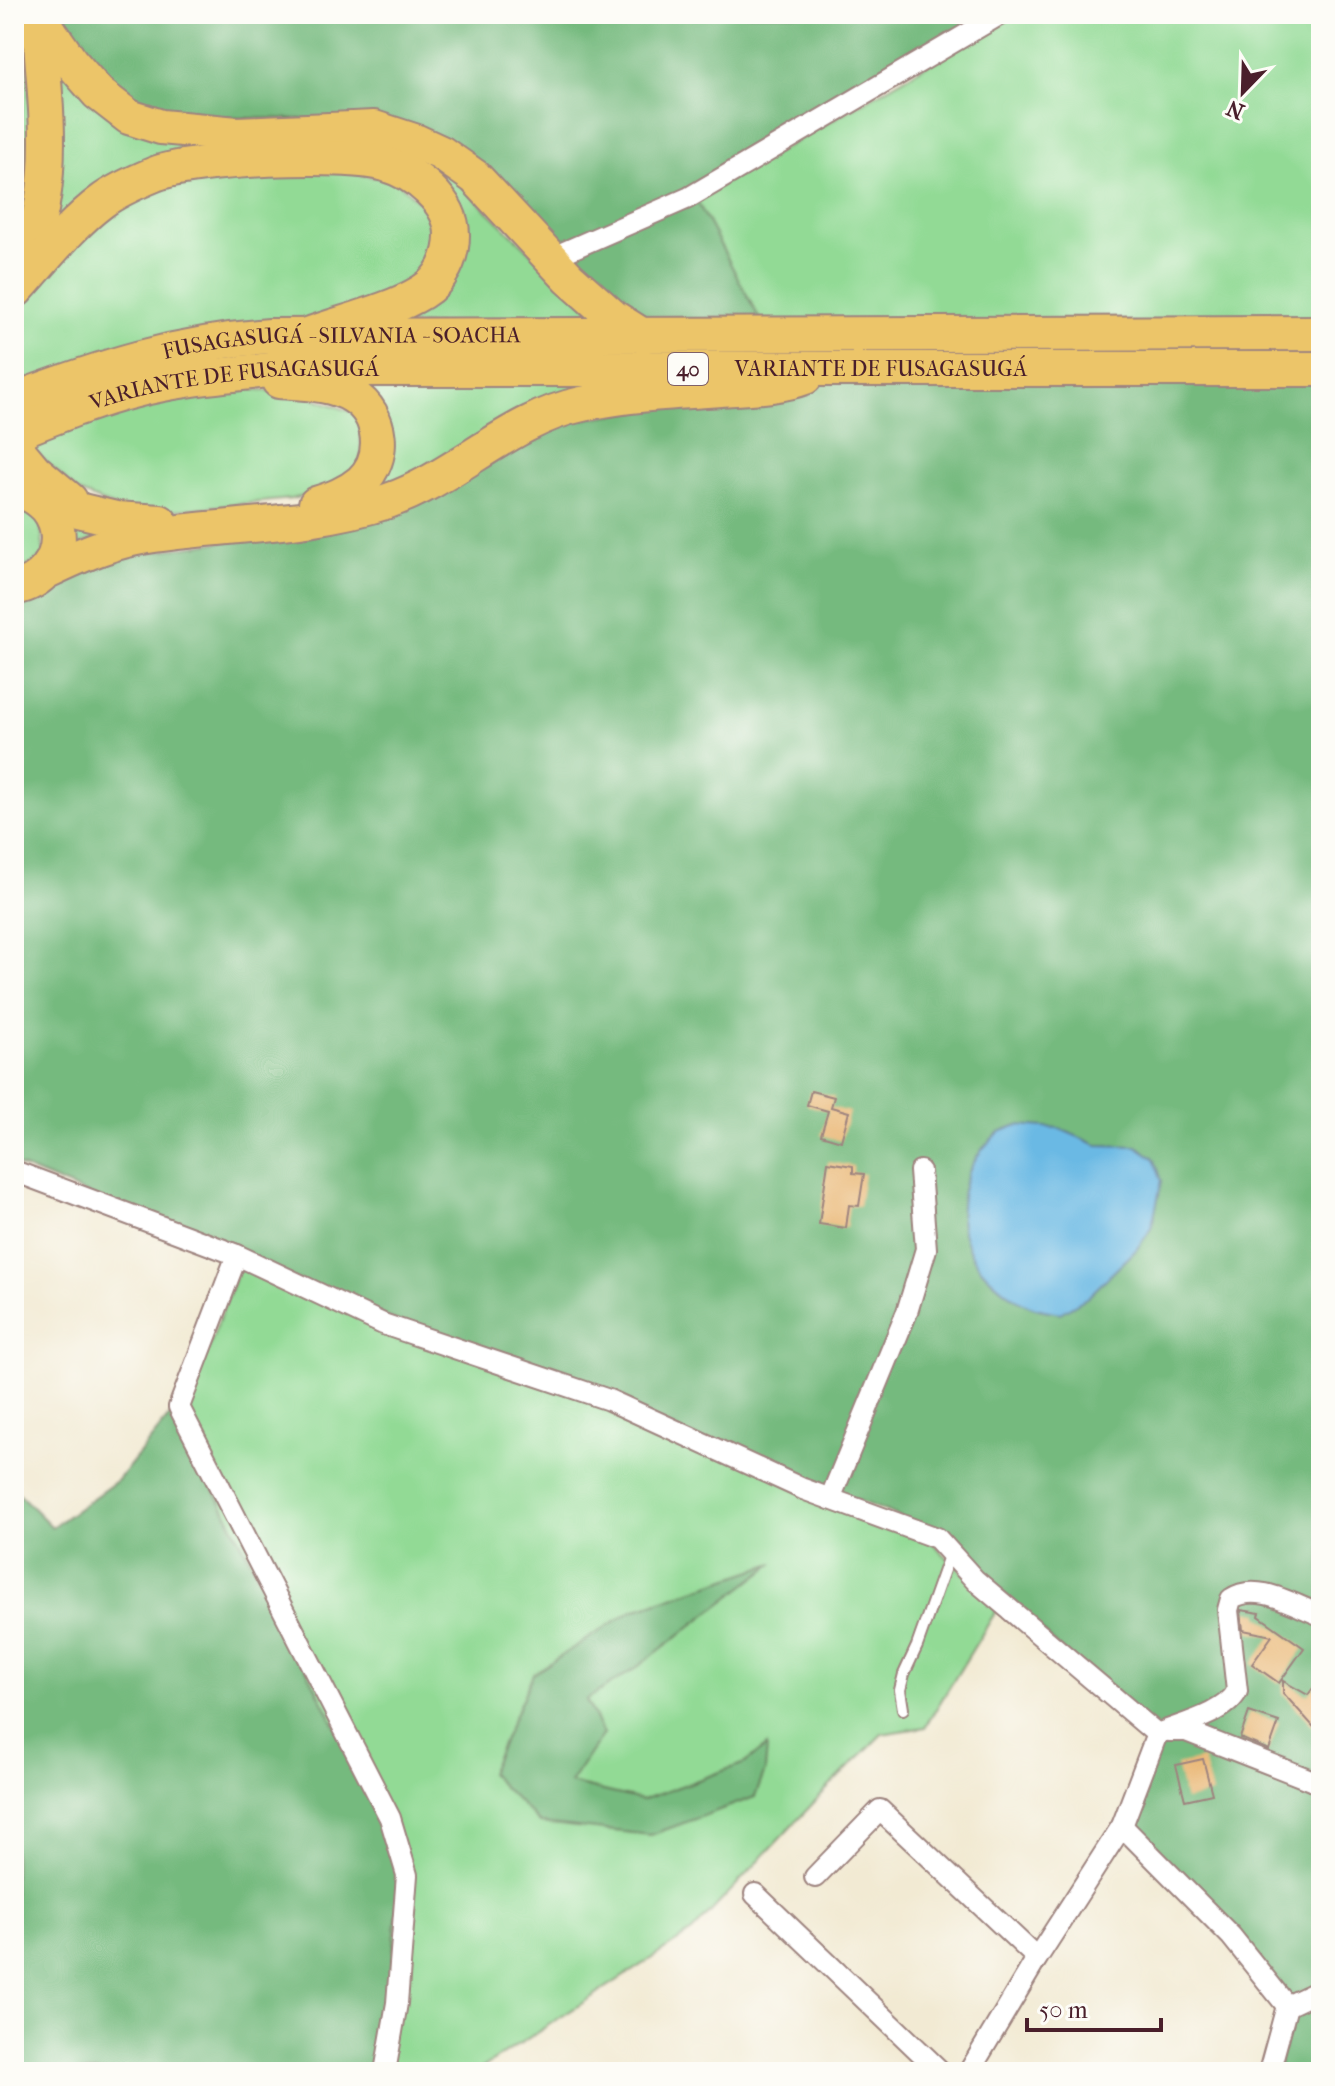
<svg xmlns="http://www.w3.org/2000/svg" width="1335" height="2086" viewBox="0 0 1335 2086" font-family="'IM FELL French Canon',serif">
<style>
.green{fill:#92da95;stroke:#6e7c60;stroke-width:2}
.forest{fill:#75ba7e;stroke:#606c54;stroke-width:2}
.water{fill:#6ab9e4;stroke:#5a6c88;stroke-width:2}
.building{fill:#eab979}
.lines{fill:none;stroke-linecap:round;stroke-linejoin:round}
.service-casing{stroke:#9e847f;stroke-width:14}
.minor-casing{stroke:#9e847f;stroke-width:24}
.primary-casing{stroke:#9e847f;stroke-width:38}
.trunk-casing{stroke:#9e847f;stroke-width:38}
.service{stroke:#fff;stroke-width:10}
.minor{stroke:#fff;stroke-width:20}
.primary{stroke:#ecc569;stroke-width:34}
.trunk{stroke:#ecc569;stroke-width:34}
.labels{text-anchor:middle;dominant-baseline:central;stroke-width:6;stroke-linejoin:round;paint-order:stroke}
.shield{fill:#fdfcf7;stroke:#806168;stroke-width:2}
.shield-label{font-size:20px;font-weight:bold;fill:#4a1f2b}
.street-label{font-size:22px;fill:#4a1f2b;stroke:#fdfcf7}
</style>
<rect width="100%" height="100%" fill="#fdfcf7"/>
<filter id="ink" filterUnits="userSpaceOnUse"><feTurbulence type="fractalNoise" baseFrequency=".0125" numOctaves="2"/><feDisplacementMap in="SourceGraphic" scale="16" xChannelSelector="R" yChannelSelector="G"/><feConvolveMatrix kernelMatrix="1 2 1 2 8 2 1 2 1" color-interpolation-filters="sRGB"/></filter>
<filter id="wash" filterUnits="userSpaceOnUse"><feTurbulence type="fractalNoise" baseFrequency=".006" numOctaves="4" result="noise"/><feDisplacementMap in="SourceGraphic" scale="32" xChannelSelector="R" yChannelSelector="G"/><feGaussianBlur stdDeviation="1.8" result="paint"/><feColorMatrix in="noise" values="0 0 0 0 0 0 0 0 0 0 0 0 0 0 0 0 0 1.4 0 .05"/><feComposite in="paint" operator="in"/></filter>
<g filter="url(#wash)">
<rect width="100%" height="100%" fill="#f2ead3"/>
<g class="green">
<polygon points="24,14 35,181 14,262 14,162 22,108"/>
<polygon points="1014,14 1321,14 1321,324 762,323 577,269"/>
<polygon points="51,52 437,162 606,325 366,325 452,278 437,182 227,150 49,227"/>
<polygon points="333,170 397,181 438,219 433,267 417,282 304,325 14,389 14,331 26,294 108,210 161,184"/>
<path d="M339,378L698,380C645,384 587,384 537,407C472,436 418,483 348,503C293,518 236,523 180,527C158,529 134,527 113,533C97,537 82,544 67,550L69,537L66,519C82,524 102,529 119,530C158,531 197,525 235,521C269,518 325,516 355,500C380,486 393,455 387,427C382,400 363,387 339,378Z"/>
<polygon points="223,387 300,393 360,415 362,464 321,492 292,499 155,512 120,509 78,492 24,441 140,400"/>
<polygon points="14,501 40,517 44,555 14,576"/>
<polygon points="240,1264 606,1406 933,1543 998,1608 925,1727 882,1734 820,1796 692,1932 476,2072 393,2072 187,1406"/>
</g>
<g class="forest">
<polygon points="51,14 987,14 691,190 762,323 646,325 621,309 482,168 310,119 162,117 104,84"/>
<polygon points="822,380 1321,380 1321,2072 1277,2072 1294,2011 1131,1824 1149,1736 942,1533 399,1322 14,1164 14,598 100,559 291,532 547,425"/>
<polygon points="174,1411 382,1817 400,1875 389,2002 378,2072 14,2072 14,1489 52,1527 118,1480"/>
<polygon points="774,1563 636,1668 586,1700 603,1734 570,1783 642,1800 745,1763 767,1746 765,1771 755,1797 651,1835 540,1823 489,1773 533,1674 631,1611"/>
</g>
<path class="water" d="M1018,1125L1058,1128L1097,1145L1137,1146L1154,1158L1162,1181L1151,1229L1136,1250L1088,1297L1060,1313C1050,1311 1039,1310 1030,1306C1016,1301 995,1284 985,1273C947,1233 956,1169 996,1135C1001,1130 1011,1128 1018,1125Z"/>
<g id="blocks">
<g class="building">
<polygon points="811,1091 834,1097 831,1107 849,1112 841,1141 821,1135 828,1111 807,1105"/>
<polygon points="828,1162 853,1166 853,1173 864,1174 859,1206 849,1205 846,1228 819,1224"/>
<polygon points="1241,1610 1260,1613 1259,1616 1304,1648 1279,1683 1252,1664 1272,1636 1243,1630"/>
<polygon points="1321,1677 1321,1735 1283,1693 1283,1681 1308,1695"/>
<polygon points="1249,1712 1279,1722 1269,1750 1240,1738"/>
<polygon points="1203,1759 1212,1794 1185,1800 1176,1765"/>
</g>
</g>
</g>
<g filter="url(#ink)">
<use href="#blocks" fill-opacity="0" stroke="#9e847f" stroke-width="2"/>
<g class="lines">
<g class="service-casing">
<polyline id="service" points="903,1709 900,1690 904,1674 917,1646 950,1553"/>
</g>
<g class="minor-casing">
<g id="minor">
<polyline points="551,258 688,198 1001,14"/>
<polyline points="14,1171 237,1255 383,1324 609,1400 803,1489 937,1538 975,1580 1157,1734"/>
<polyline points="237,1255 179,1407 390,1818 407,1875 397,2003 385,2072"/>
<polyline points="830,1499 907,1312 926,1249 920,1171"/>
<polyline points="1169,1731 1186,1731 1321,1784"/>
<polyline points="1122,1826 1231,1936 1287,2006 1269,2072"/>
<polyline points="815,1877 880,1810 1037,1958"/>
<polyline points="755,1894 941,2072"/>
<polyline points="1287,2006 1321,1990"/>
<path d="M969,2072L1037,1958L1122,1826L1157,1734C1179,1725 1227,1713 1237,1691L1228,1610L1231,1599C1257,1581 1295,1606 1321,1615"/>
</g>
</g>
<g class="primary-casing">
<g id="primary">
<polyline points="39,16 71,62 98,93 129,117 161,127 237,134 374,128 417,142 441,153 475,177 569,278 613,317 643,336"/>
<path d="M20,276C28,252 38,229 42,204C53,144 43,78 39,17"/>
<path d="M16,290C43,261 69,226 101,202C115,191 138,181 155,174C194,159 345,152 385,164C415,173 452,201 452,235C452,257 442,280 422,292C391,311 344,322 308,335"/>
<path d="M279,381C303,383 332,383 353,396C382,414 387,458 361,482C347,494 332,499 316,504"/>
<polyline points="14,446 34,470 70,500"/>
<path d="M14,490C73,500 72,577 14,588"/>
<polyline points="40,501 116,519 160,522"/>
<path d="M45,572C74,558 104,544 136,538C219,523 306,528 388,501C457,477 510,419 582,404C628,394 674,392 721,389C749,387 778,387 805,377"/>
</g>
</g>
<g class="trunk-casing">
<g id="trunk">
<path id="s1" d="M14,400C102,367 175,343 270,336L1321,333"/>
<path id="s2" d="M14,433C54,417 95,400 136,390C182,378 230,375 277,369H1321"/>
</g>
</g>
<use href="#service" class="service"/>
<use href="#minor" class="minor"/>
<use href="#primary" class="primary"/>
<use href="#trunk" class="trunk"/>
</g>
</g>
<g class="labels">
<rect class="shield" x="668" y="353" width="40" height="32" rx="6"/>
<g class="shield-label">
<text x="688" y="369">40</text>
</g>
<g class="street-label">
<text stroke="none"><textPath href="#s1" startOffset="336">FUSAGASUGÁ - SILVANIA - SOACHA</textPath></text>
<text stroke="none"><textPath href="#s2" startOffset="876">VARIANTE DE FUSAGASUGÁ</textPath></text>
<text stroke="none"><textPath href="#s2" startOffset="228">VARIANTE DE FUSAGASUGÁ</textPath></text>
</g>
</g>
<rect width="1335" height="2086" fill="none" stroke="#fdfcf7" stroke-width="48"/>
<g transform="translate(1243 92) rotate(203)" stroke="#fdfcf7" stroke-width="6" paint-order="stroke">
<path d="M0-6L14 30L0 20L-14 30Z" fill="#4a1f2b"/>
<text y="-12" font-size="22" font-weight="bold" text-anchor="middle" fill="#4a1f2b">N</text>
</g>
<path d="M1027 2018v12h134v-12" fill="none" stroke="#4a1f2b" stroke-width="4"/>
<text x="1039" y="2018" font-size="24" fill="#4a1f2b" stroke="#fdfcf7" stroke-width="6" paint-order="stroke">50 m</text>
</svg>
